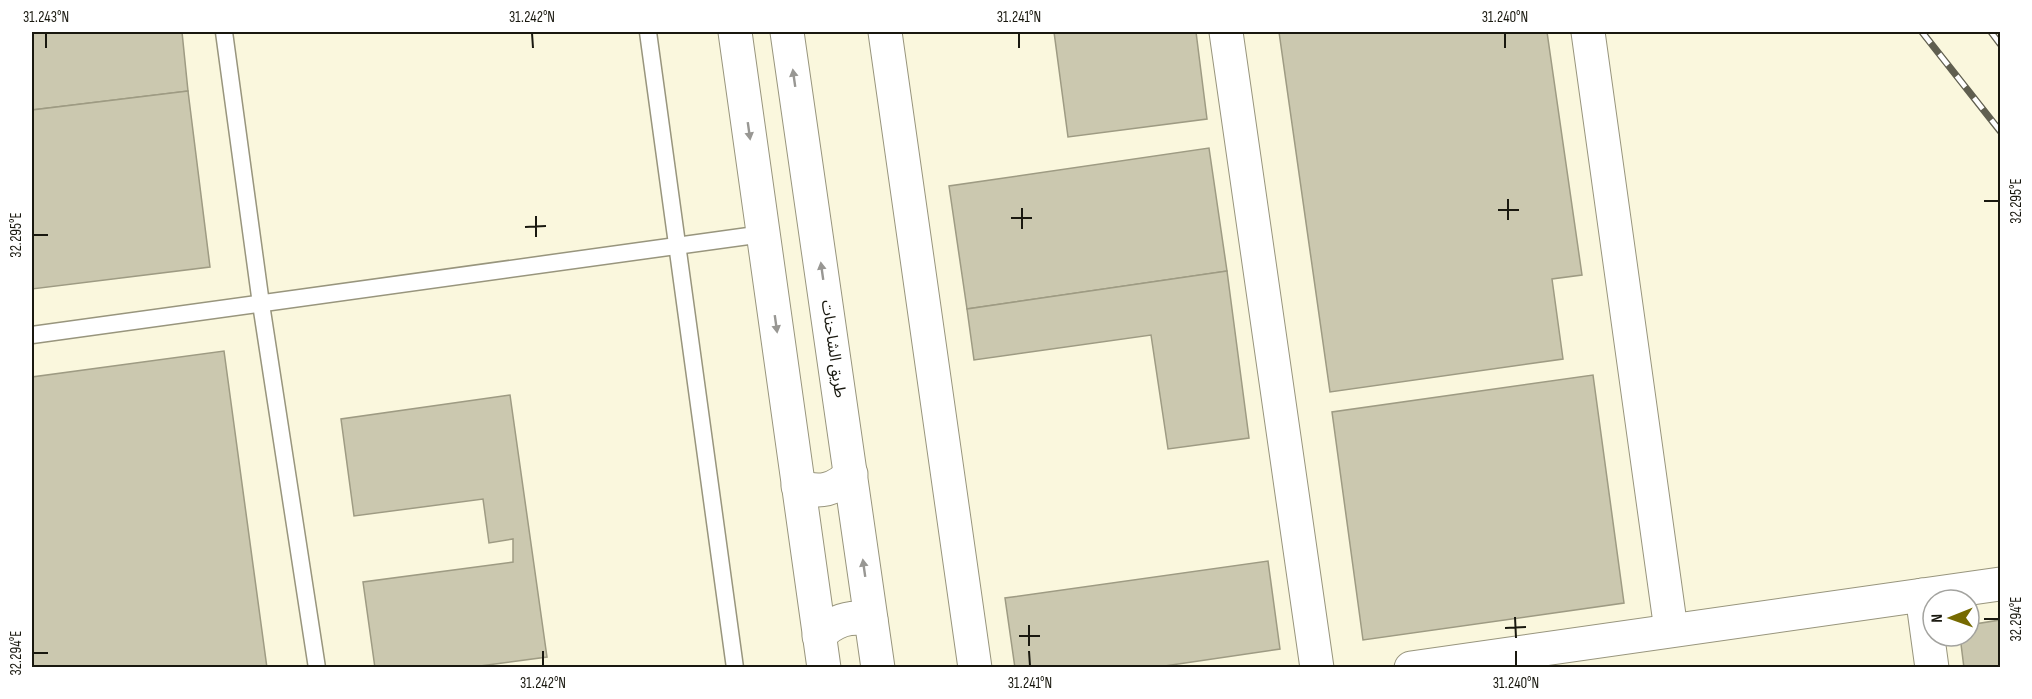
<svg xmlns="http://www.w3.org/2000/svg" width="2032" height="699" viewBox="0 0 2032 699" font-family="'Sofia Sans Condensed','Noto Sans Arabic',sans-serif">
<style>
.building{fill:#cbc8af;stroke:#9e9b83;stroke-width:1.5}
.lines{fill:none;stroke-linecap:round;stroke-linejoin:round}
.lane-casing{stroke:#98957d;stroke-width:19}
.street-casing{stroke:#98957d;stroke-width:35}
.secondary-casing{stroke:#98957d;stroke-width:35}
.lane{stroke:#fff;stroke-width:16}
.street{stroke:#fff;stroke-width:33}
.secondary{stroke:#fff;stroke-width:33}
.rail-casing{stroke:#605f50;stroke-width:7}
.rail{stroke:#fff;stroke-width:4.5;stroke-dasharray:14;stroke-linecap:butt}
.oneway{fill:#989793}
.ticks{fill:none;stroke:#19180f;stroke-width:2}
.labels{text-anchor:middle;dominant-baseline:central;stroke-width:6;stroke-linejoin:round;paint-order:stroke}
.street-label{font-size:16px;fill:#19180f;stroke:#fff}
.neatline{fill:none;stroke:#19180f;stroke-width:2}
.ticks-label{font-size:15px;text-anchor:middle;fill:#19180f}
</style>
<rect width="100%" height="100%" fill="#faf7dd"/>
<g class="building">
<polygon points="32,32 182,32 188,91 32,110"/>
<polygon points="1054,32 1196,32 1207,119 1068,137"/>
<polygon points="1279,32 1547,32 1582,275 1552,279 1563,359 1330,392"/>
<polygon points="188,91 210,267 32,289 32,110"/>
<polygon points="1209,148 1227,271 967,309 949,186"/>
<polygon points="1227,271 1249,438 1168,449 1151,335 974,360 967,309"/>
<polygon points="224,351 267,668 32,668 32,377"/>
<polygon points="1593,375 1624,603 1363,640 1332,412"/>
<polygon points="510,395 547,657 465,668 375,668 363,582 513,562 513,539 489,543 483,499 354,516 341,419"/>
<polygon points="1268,561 1280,649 1151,668 1015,668 1005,598"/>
<polygon points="2000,620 2000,668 1964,668 1960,636 1969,636 1969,625"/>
</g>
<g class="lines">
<g class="lane-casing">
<g id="lane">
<polyline points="224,32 261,304 317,668"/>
<polyline points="648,32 735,668"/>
<polyline points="32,335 763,234"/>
</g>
</g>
<g class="street-casing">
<g id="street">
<polyline points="885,32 975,668"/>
<polyline points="1226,32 1317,668"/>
<polyline points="1588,32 1671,630"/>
<polyline points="1922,595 1932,668"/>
<polyline points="1411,668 2000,584"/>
</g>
</g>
<g class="secondary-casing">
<g id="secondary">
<polyline points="735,32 824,668"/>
<polyline points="787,32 878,668"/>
<path d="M798,486C820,494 835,490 851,474"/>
<path d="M819,636C834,620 850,615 871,620"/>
</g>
</g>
<use href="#lane" class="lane"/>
<use href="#street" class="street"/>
<use href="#secondary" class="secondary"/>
<g class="rail-casing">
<g id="rail">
<polyline points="1922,32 2000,131"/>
<polyline points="1991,32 2000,44"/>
</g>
</g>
<use href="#rail" class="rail"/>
</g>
<defs><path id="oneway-solid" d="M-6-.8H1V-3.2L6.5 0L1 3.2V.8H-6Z" transform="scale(1.5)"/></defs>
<g class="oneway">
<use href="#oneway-solid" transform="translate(794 78) rotate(-98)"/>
<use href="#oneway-solid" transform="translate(749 131) rotate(82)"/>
<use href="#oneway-solid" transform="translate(822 271) rotate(-98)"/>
<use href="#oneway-solid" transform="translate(776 324) rotate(82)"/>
<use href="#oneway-solid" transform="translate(864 568) rotate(-98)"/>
</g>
<path class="ticks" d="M46,33V48M532,33L533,48M1019,33V48M1505,33V48M1508,199V220M1984,201H1999M1022,208V229M1498,210H1519M536,216V237M1011,218H1032M525,227L546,226M33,235H48M1515,617L1516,638M1984,619H1999M1029,625V646M1505,628L1526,627M1019,636H1040M543,651V666M1029,651L1030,666M1516,651V666M33,653H48"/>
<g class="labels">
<g class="street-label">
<text transform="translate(833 349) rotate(82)">طريق الشاحنات</text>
</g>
</g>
<rect width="2032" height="699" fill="none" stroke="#ffffff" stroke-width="66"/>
<g transform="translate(1951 618) rotate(269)"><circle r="28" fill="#ffffff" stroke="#a3a39f" stroke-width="1.5"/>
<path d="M0-4.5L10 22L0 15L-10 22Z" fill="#766a01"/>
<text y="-9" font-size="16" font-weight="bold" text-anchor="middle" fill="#19180f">N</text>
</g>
<rect x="33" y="33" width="1966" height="633" class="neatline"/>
<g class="ticks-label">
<text x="46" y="22">31.243°N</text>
<text x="532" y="22">31.242°N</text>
<text x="1019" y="22">31.241°N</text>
<text x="1505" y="22">31.240°N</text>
<text transform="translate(2016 201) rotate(-90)" y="5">32.295°E</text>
<text transform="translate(16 235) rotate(-90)" y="5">32.295°E</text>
<text transform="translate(2016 619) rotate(-90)" y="5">32.294°E</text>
<text transform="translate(16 653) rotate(-90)" y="5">32.294°E</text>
<text x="543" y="688">31.242°N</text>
<text x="1030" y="688">31.241°N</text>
<text x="1516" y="688">31.240°N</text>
</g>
</svg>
